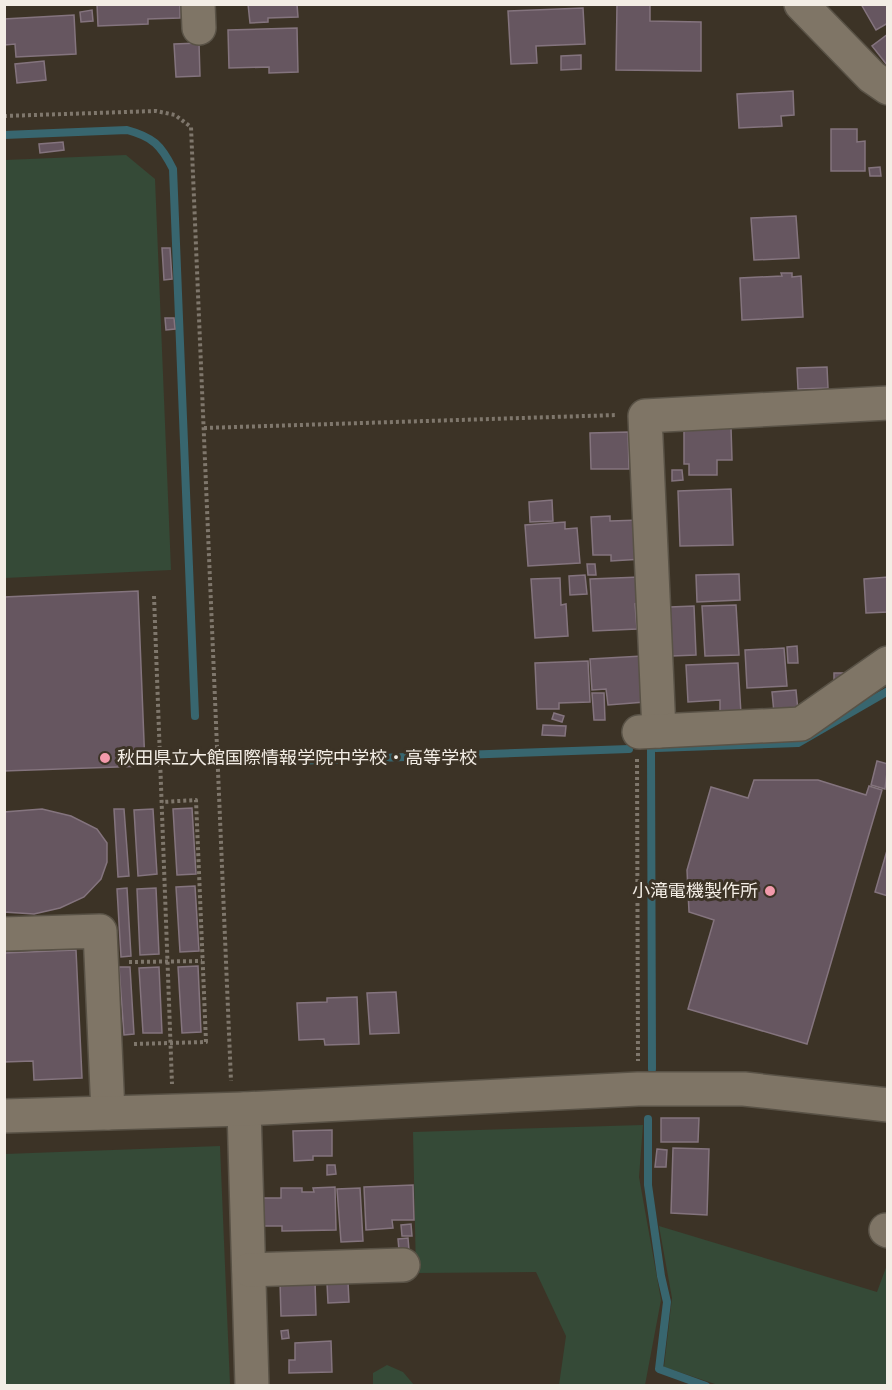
<svg xmlns="http://www.w3.org/2000/svg" width="892" height="1390" viewBox="0 0 892 1390" font-family="Montserrat,'Noto Sans JP',sans-serif">
<style>
.green{fill:#354a37}
.lines{fill:none;stroke-linecap:round;stroke-linejoin:round}
.stream{stroke:#38666f;stroke-width:8}
.building{fill:#665660;stroke:#84747e;stroke-width:1.5}
.minor-casing{stroke:#595246;stroke-width:36}
.path{stroke:#7f776c;stroke-width:4;stroke-dasharray:3 3;stroke-linecap:butt}
.minor{stroke:#7f7566;stroke-width:33}
.poi-dot{fill:#f39aab;stroke:#3c3326;stroke-width:2}
.labels{text-anchor:middle;dominant-baseline:central;stroke-width:6;stroke-linejoin:round;paint-order:stroke}
.poi-label{font-size:18px;fill:#f3ede5;stroke:#3c3326;text-anchor:start}
</style>
<rect width="100%" height="100%" fill="#3c3326"/>
<g class="green">
<polygon points="126,155 155,179 171,570 5,578 5,160"/>
<polygon points="643,1125 639,1177 661,1300 645,1385 559,1385 566,1336 536,1272 416,1273 413,1132"/>
<polygon points="220,1146 230,1385 5,1385 5,1154"/>
<polygon points="659,1226 877,1292 887,1265 887,1385 718,1385 664,1367 672,1298"/>
<polygon points="387,1365 403,1372 414,1385 373,1385 373,1373"/>
</g>
<g class="lines">
<g class="stream">
<path d="M4,135L127,130C153,137 161,145 173,169L195,716"/>
<polyline points="656,748 798,743 888,691"/>
<polyline points="651,749 652,1069"/>
<polyline points="239,763 629,749"/>
<polyline points="648,1119 648,1185 661,1276 667,1302 659,1369 706,1386"/>
</g>
</g>
<g class="building">
<polygon points="97,4 180,4 180,18 148,19 148,24 98,26"/>
<polygon points="248,4 297,4 298,17 268,18 268,22 250,23"/>
<polygon points="617,4 650,4 650,21 701,22 701,71 616,70"/>
<polygon points="861,4 888,4 888,23 876,30"/>
<polygon points="583,8 585,44 536,46 537,63 511,64 508,11"/>
<polygon points="92,10 93,21 81,22 80,12"/>
<polygon points="74,15 76,54 16,57 15,44 5,45 4,19"/>
<polygon points="297,28 298,72 269,73 269,67 229,68 228,30"/>
<polygon points="888,34 888,65 887,65 872,46"/>
<polygon points="199,43 200,76 176,77 174,44"/>
<polygon points="581,55 581,69 561,70 561,56"/>
<polygon points="44,61 46,80 17,83 15,64"/>
<polygon points="793,91 794,115 781,116 782,126 739,128 737,94"/>
<polygon points="831,129 857,129 857,142 865,141 865,171 831,171"/>
<polygon points="63,142 64,150 40,153 39,144"/>
<polygon points="880,167 881,176 870,176 869,168"/>
<polygon points="796,216 799,258 754,260 751,218"/>
<polygon points="162,248 170,248 172,279 164,280"/>
<polygon points="781,273 792,273 792,277 801,276 803,317 742,320 740,278 782,276"/>
<polygon points="165,318 174,318 175,329 166,330"/>
<polygon points="827,367 828,388 798,389 797,368"/>
<polygon points="684,428 731,428 732,460 717,460 717,475 689,475 689,464 684,464"/>
<polygon points="628,432 629,469 591,469 590,433"/>
<polygon points="672,470 682,470 683,480 672,481"/>
<polygon points="731,489 733,545 680,546 678,491"/>
<polygon points="552,500 553,521 530,522 529,502"/>
<polygon points="610,516 610,521 641,520 643,559 611,561 611,555 593,555 591,517"/>
<polygon points="565,522 565,529 577,528 580,563 528,566 525,525"/>
<polygon points="587,564 595,564 596,575 588,575"/>
<polygon points="739,574 740,600 697,602 696,575"/>
<polygon points="585,575 587,594 570,595 569,576"/>
<polygon points="640,577 641,603 635,604 637,629 593,631 590,579"/>
<polygon points="888,577 888,612 866,613 864,579"/>
<polygon points="560,578 561,605 566,604 568,636 535,638 531,579"/>
<polygon points="138,591 145,766 4,771 4,597"/>
<polygon points="736,605 739,655 705,656 702,606"/>
<polygon points="694,606 696,655 672,656 670,607"/>
<polygon points="797,646 798,663 788,663 787,647"/>
<polygon points="784,648 787,686 747,688 745,650"/>
<polygon points="642,656 645,702 608,705 606,689 592,690 590,659"/>
<polygon points="588,661 590,702 559,703 559,709 537,709 535,663"/>
<polygon points="738,663 741,714 720,715 720,700 688,702 686,665"/>
<rect x="834" y="673" width="9" height="10"/>
<polygon points="796,690 798,711 774,713 772,692"/>
<polygon points="592,693 604,693 605,720 594,720"/>
<polygon points="554,713 564,716 562,722 552,719"/>
<polygon points="543,725 566,726 565,736 542,735"/>
<polygon points="877,761 888,764 885,789 871,785"/>
<polygon points="754,780 818,780 866,795 869,786 882,790 807,1044 688,1009 714,920 689,912 687,870 711,787 748,798"/>
<polygon points="192,808 196,874 177,875 173,809"/>
<polygon points="42,809 71,816 97,829 107,843 107,862 101,879 84,897 60,908 34,914 4,912 4,812"/>
<polygon points="114,809 124,809 129,876 118,877"/>
<polygon points="153,809 157,874 138,876 134,810"/>
<polygon points="888,847 888,896 875,892"/>
<polygon points="195,886 199,951 180,952 176,887"/>
<polygon points="127,888 131,956 121,957 117,889"/>
<polygon points="156,888 159,954 140,955 137,889"/>
<polygon points="76,950 82,1078 34,1080 33,1061 4,1062 4,953"/>
<polygon points="198,966 201,1032 182,1033 178,967"/>
<polygon points="119,967 130,967 134,1034 124,1035"/>
<polygon points="159,967 162,1033 143,1033 139,968"/>
<polygon points="396,992 399,1033 370,1034 367,993"/>
<polygon points="357,997 359,1044 325,1045 324,1039 299,1040 297,1003 327,1002 327,998"/>
<polygon points="661,1118 699,1118 698,1142 661,1142"/>
<polygon points="332,1130 332,1156 313,1156 313,1160 294,1161 293,1131"/>
<polygon points="673,1148 709,1149 707,1215 671,1213"/>
<polygon points="657,1149 667,1150 666,1167 655,1167"/>
<polygon points="327,1165 335,1165 336,1174 327,1175"/>
<polygon points="413,1185 414,1220 392,1220 393,1228 366,1230 364,1187"/>
<polygon points="335,1187 336,1230 282,1231 282,1226 261,1226 260,1198 281,1198 281,1188 302,1188 302,1192 314,1192 313,1188"/>
<polygon points="360,1188 363,1241 341,1242 337,1189"/>
<polygon points="411,1224 412,1236 402,1236 401,1225"/>
<polygon points="408,1238 409,1250 399,1250 398,1239"/>
<polygon points="315,1281 316,1315 281,1316 280,1282"/>
<polygon points="348,1282 349,1302 328,1303 327,1283"/>
<polygon points="288,1330 289,1338 282,1339 281,1331"/>
<polygon points="331,1341 332,1372 289,1373 289,1360 295,1360 295,1343"/>
</g>
<g class="lines">
<g class="minor-casing">
<g id="minor">
<polyline points="198,4 199,28"/>
<polyline points="801,4 872,77 888,88"/>
<polyline points="659,731 645,416 888,403"/>
<polyline points="639,732 801,724 888,663"/>
<polyline points="4,934 100,931 108,1113"/>
<polyline points="244,1109 252,1386"/>
<polyline points="4,1116 244,1109 638,1089 744,1089 888,1105"/>
<polyline points="886,1230 888,1231"/>
<polyline points="249,1270 403,1265"/>
</g>
</g>
<g class="path">
<polyline points="4,116 156,111 175,115 191,127 231,1081"/>
<polyline points="204,428 617,415"/>
<polyline points="154,596 172,1084"/>
<polyline points="637,759 638,1061"/>
<polyline points="129,962 202,961"/>
<polyline points="134,1044 206,1042 196,800 162,802"/>
</g>
<use href="#minor" class="minor"/>
</g>
<g class="poi-dot">
<circle cx="105" cy="758" r="6"/>
<circle cx="770" cy="891" r="6"/>
</g>
<g class="labels">
<g class="poi-label">
<text x="117" y="758">秋田県立大館国際情報学院中学校・高等学校</text>
<text x="758" y="891" text-anchor="end">小滝電機製作所</text>
</g>
</g>
<rect width="892" height="1390" fill="none" stroke="#f3ede5" stroke-width="12"/>
</svg>
